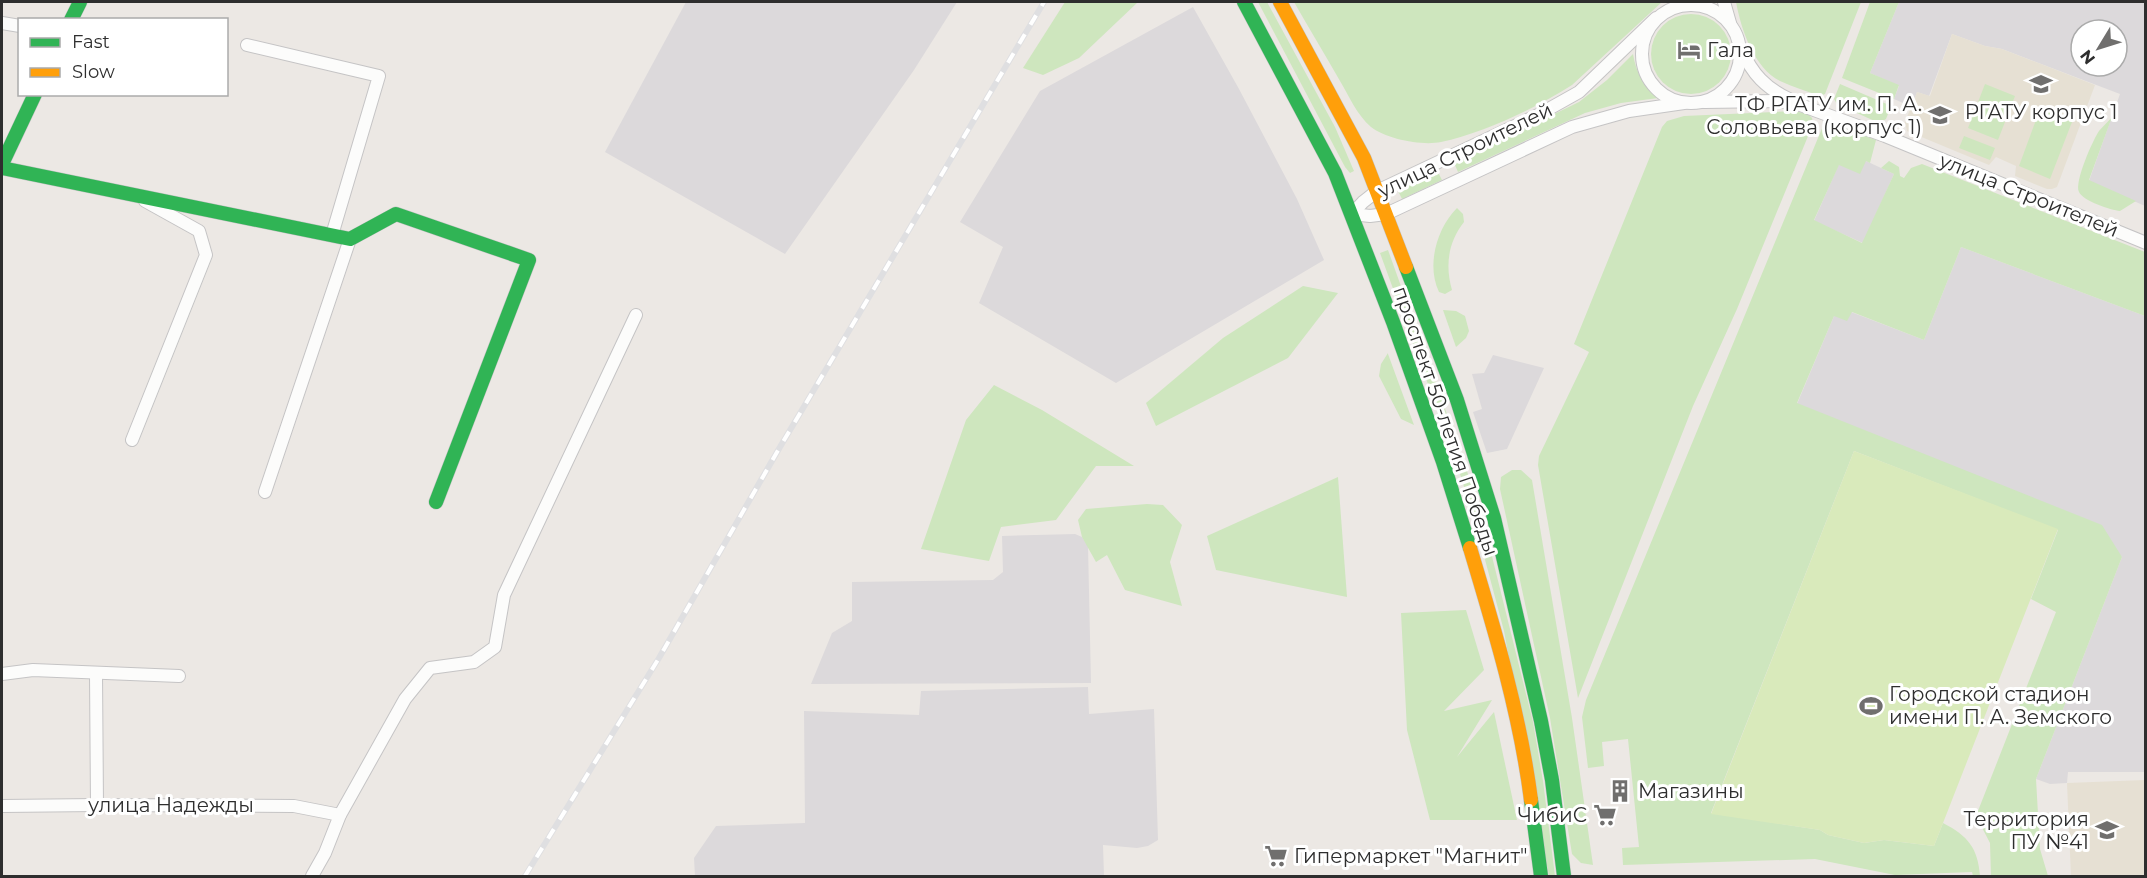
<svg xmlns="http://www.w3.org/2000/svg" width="2147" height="878" viewBox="0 0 2147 878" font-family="Montserrat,sans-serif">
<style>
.industrial{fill:#dcd9db;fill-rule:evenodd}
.education{fill:#e6e0d3}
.green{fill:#cee6be}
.pitch{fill:#d9eabb}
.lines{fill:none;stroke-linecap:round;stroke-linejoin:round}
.street-casing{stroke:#c5c4c5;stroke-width:14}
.fast-casing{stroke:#c5c4c5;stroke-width:15}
.slow-casing{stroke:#c5c4c5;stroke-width:15}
.street{stroke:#fcfcfb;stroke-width:12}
.fast{stroke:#30b455;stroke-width:14}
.slow{stroke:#ff9f0a;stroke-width:14}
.rail-casing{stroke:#dfdfe1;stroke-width:6}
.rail{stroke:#fff;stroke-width:4;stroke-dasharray:11;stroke-linecap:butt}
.labels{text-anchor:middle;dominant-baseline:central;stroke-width:6;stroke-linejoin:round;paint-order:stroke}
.poi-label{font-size:20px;fill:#2e2e2e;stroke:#fff;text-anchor:start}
.street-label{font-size:20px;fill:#2e2e2e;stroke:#fff}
</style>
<rect width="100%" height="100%" fill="#ece8e4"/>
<g class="industrial">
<polygon points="686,2 957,2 914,70 785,254 605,152"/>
<path d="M1899,2H2145V206L2089,181L2120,94L2002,49L1985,46L1952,34L1929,96L1917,92L1912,107L1894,99L1899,86L1870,73ZM2081,30H2117V66H2081Z"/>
<polygon points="1193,7 1239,89 1297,199 1324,260 1116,383 979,303 1003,247 960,222 1040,91"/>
<polygon points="1866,161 1894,174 1863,243 1814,221 1839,164"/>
<polygon points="1961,247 2145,316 2145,772 2068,772 2067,783 2050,784 2036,779 2122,557 1797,404 1834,316 1851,312 1924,340"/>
<polygon points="1493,355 1544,368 1507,449 1487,453 1473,412 1482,409 1472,374 1484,373"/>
<polygon points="1075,534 1082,537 1088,546 1091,683 811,684 832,633 852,621 852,582 993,580 1003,572 1002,536"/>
<polygon points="1088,687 1089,714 1154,709 1158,840 1148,846 1137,848 1103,845 1104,876 695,876 694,858 716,826 805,823 804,711 919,715 921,691"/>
</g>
<g class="education">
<polygon points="1952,34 1985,46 2002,49 2095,85 2057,187 2052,189 2047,189 2015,176 2016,166 1996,157 1989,165 1907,131 1905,122 1917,92 1930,96"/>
<polygon points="2145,780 2145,876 2071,876 2067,783"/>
</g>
<g class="green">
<polygon points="1065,2 1138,2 1079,58 1043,75 1023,68"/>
<polygon points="1258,2 1267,2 1335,127 1354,171 1350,173 1345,167"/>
<path d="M1294,2H1662L1572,85C1536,108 1483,133 1441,142C1422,146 1386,139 1371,127C1357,115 1349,96 1340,81C1325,55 1309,28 1294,2Z"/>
<path d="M1736,2H1861L1825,94L1820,96C1807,91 1793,87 1780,81C1754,68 1741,29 1736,2Z"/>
<polygon points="1870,2 1899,2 1870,73 1899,85 1894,99 1842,78"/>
<circle cx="1691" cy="54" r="40"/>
<path d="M1633,54C1636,73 1644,86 1658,98L1621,103L1585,113L1458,172L1454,163L1579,102L1607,80Z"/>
<polygon points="1840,84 1889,105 1890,109 1886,119 1879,123 1837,104 1834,99"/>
<polygon points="1985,84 2015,96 1998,140 1968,128"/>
<polygon points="2040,109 2072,122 2050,179 2019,166"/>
<polygon points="1794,111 1808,114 1812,118 1813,124 1737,309 1693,406 1578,698 1538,465 1539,456 1589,352 1574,344 1662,127 1667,121 1684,116"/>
<path d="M2112,117L2089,180L2136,201L2120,211C2111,210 2083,201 2079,192C2074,182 2093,140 2099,131C2103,126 2108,122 2112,117Z"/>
<path d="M1825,121L1876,140L1870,163L1866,161L1860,174L1839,165L1814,220L1862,243L1894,174L1881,168L1889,161L1899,167L1900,176L1904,178L1911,168L1922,164L2145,252V316L1961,247L1924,340L1852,312L1847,321L1834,316L1797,403L2102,525L2122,557L2036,779L2040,849L2048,876H1991L1990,843L1976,816L2056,612L2031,599L2058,530L1854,451L1711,813L1820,830L1828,835L1864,843L1884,840L1934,846L1943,823C1968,836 1978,848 1980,876H1973L1972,872L1895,875L1815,859L1623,865L1622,848L1639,847L1628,739L1602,742L1604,766L1588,768L1582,717L1586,700Z"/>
<polygon points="1964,136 1995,148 1990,160 1959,148"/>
<polygon points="1438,172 1442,180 1402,199 1398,191"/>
<path d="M1457,208L1463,214L1464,222C1448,242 1445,266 1452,290L1445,294L1439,292C1426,265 1437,228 1457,208Z"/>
<polygon points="1388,250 1462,456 1483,520 1533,722 1543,781 1555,876 1549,876 1504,631 1475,522 1455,458 1380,253"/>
<polygon points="1303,286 1338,293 1288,358 1156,426 1146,403 1223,338"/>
<polygon points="1443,310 1456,311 1465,316 1469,331 1466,338 1456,347"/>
<polygon points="1388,353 1388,354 1414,425 1401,419 1379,376 1381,364"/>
<polygon points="994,385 1042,410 1134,466 1096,466 1056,520 1001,527 989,561 921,549 966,420"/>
<polygon points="1512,470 1521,470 1532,480 1572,718 1593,865 1581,863 1572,854 1550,718 1500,489 1501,477"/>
<polygon points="1338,477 1347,597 1216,570 1207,536"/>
<polygon points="1147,504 1163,505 1182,525 1170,562 1182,606 1125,590 1107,555 1096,562 1082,537 1078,520 1086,509"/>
<polygon points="1466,610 1484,670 1444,711 1492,700 1457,757 1494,712 1517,820 1430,820 1407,730 1401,613"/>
</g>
<polygon class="pitch" points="1854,451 2058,529 1934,846 1884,840 1864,843 1828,835 1820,830 1711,814"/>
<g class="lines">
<g class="street-casing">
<g id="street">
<polyline points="1724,2 1730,23"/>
<circle cx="1691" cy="54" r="49"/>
<polyline points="2,23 20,26"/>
<polyline points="247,45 379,76 332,235"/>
<path d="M1742,50C1752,74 1766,88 1789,99"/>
<polyline points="1704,102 1776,101 1795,103 1885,136 2146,243"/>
<polyline points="1352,214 1363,202 1377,191 1538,115 1579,92 1656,18"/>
<polyline points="1352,214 1370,216 1386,214 1572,127 1629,111 1684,103"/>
<polyline points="132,440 206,255 199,231 145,201"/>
<polyline points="265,492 350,239"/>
<polyline points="2,674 33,670 179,676"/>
<polyline points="96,674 97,805"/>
<polyline points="2,806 97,805 294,806 340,815"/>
<polyline points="312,876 325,853 340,815 405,699 430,668 474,662 495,647 504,595 636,315"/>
</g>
</g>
<g class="fast-casing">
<g id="fast">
<polyline points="1244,2 1335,173 1393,322 1443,462 1470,548"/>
<polyline points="71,20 80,2"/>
<polyline points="2,164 35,94"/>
<polyline points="2,168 350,239 396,214 529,260 436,502"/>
<polyline points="1406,267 1457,400 1494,518 1541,721 1552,780 1564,876"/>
<polyline points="1531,800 1541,876"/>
</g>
</g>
<g class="slow-casing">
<g id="slow">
<polyline points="1280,2 1364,158 1406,267"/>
<path d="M1470,548C1495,631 1520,714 1531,800"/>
</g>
</g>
<use href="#street" class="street"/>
<use href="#fast" class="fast"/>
<use href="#slow" class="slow"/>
<g class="rail-casing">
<polyline id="rail" points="525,876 659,658 780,447 1044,2"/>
</g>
<use href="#rail" class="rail"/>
</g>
<defs>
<g id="hotel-bare" transform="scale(1.8)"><path d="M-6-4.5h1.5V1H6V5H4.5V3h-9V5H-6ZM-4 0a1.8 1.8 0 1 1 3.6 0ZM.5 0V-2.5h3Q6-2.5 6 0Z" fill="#706f6e" stroke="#fff" stroke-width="2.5" paint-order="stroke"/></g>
<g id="university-bare" transform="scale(1.8)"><path d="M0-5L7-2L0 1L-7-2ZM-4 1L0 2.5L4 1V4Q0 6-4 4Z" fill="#706f6e" stroke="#fff" stroke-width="2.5" paint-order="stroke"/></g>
<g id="stadium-bare" transform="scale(1.8)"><path d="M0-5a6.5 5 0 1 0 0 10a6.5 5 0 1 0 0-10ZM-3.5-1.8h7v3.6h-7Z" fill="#706f6e" stroke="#fff" stroke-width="2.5" paint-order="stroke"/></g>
<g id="building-bare" transform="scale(1.8)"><path d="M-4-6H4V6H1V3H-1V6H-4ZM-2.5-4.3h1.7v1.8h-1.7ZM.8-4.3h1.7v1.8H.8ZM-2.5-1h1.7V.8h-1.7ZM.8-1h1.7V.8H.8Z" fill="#706f6e" stroke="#fff" stroke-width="2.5" paint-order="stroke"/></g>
<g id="supermarket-bare" transform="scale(1.8)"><path d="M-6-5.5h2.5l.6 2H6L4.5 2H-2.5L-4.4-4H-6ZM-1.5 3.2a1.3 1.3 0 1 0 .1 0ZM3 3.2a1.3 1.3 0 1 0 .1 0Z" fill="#706f6e" stroke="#fff" stroke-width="2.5" paint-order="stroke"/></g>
</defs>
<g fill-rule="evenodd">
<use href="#hotel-bare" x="1689" y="50"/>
<use href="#university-bare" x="2041" y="84"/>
<use href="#university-bare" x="1940" y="115"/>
<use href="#stadium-bare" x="1871" y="706"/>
<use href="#building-bare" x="1620" y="791"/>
<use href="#supermarket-bare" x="1605" y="815"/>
<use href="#university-bare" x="2107" y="830"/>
<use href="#supermarket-bare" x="1276" y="856"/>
</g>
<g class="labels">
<g class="poi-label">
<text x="1707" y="50">Гала</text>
<text x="1922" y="104" text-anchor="end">ТФ РГАТУ им. П. А.<tspan x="1922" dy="23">Соловьева (корпус 1)</tspan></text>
<text x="2041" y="112" text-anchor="middle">РГАТУ корпус 1</text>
<text x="1889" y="694">Городской стадион<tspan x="1889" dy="23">имени П. А. Земского</tspan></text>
<text x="1638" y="791">Магазины</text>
<text x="1587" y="815" text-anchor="end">ЧибиС</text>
<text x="2089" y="819" text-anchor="end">Территория<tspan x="2089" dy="23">ПУ №41</tspan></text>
<text x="1294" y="856">Гипермаркет "Магнит"</text>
</g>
<g class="street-label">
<text transform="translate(1465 150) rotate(-26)">улица Строителей</text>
<text transform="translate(2029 195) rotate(22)">улица Строителей</text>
<text transform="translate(1446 421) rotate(71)">проспект 50-летия Победы</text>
<text x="171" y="805">улица Надежды</text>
</g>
</g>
<rect width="2147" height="878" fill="none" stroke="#2e2e2e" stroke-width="6"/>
<rect x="18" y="18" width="210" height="78" fill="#ffffff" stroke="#ababab" stroke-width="1.5"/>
<rect x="30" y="38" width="30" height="9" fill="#30b455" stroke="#ababab" stroke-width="1.5"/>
<text x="72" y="48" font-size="18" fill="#2e2e2e">Fast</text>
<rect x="30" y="68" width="30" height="9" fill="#ff9f0a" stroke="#ababab" stroke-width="1.5"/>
<text x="72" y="78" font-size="18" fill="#2e2e2e">Slow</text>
<g transform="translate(2099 48) rotate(232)"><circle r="28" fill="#ffffff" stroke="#ababab" stroke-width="1.5"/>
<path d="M0-4.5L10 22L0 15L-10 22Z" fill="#706f6e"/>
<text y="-9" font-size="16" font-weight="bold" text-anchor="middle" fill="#2e2e2e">N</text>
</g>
</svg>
